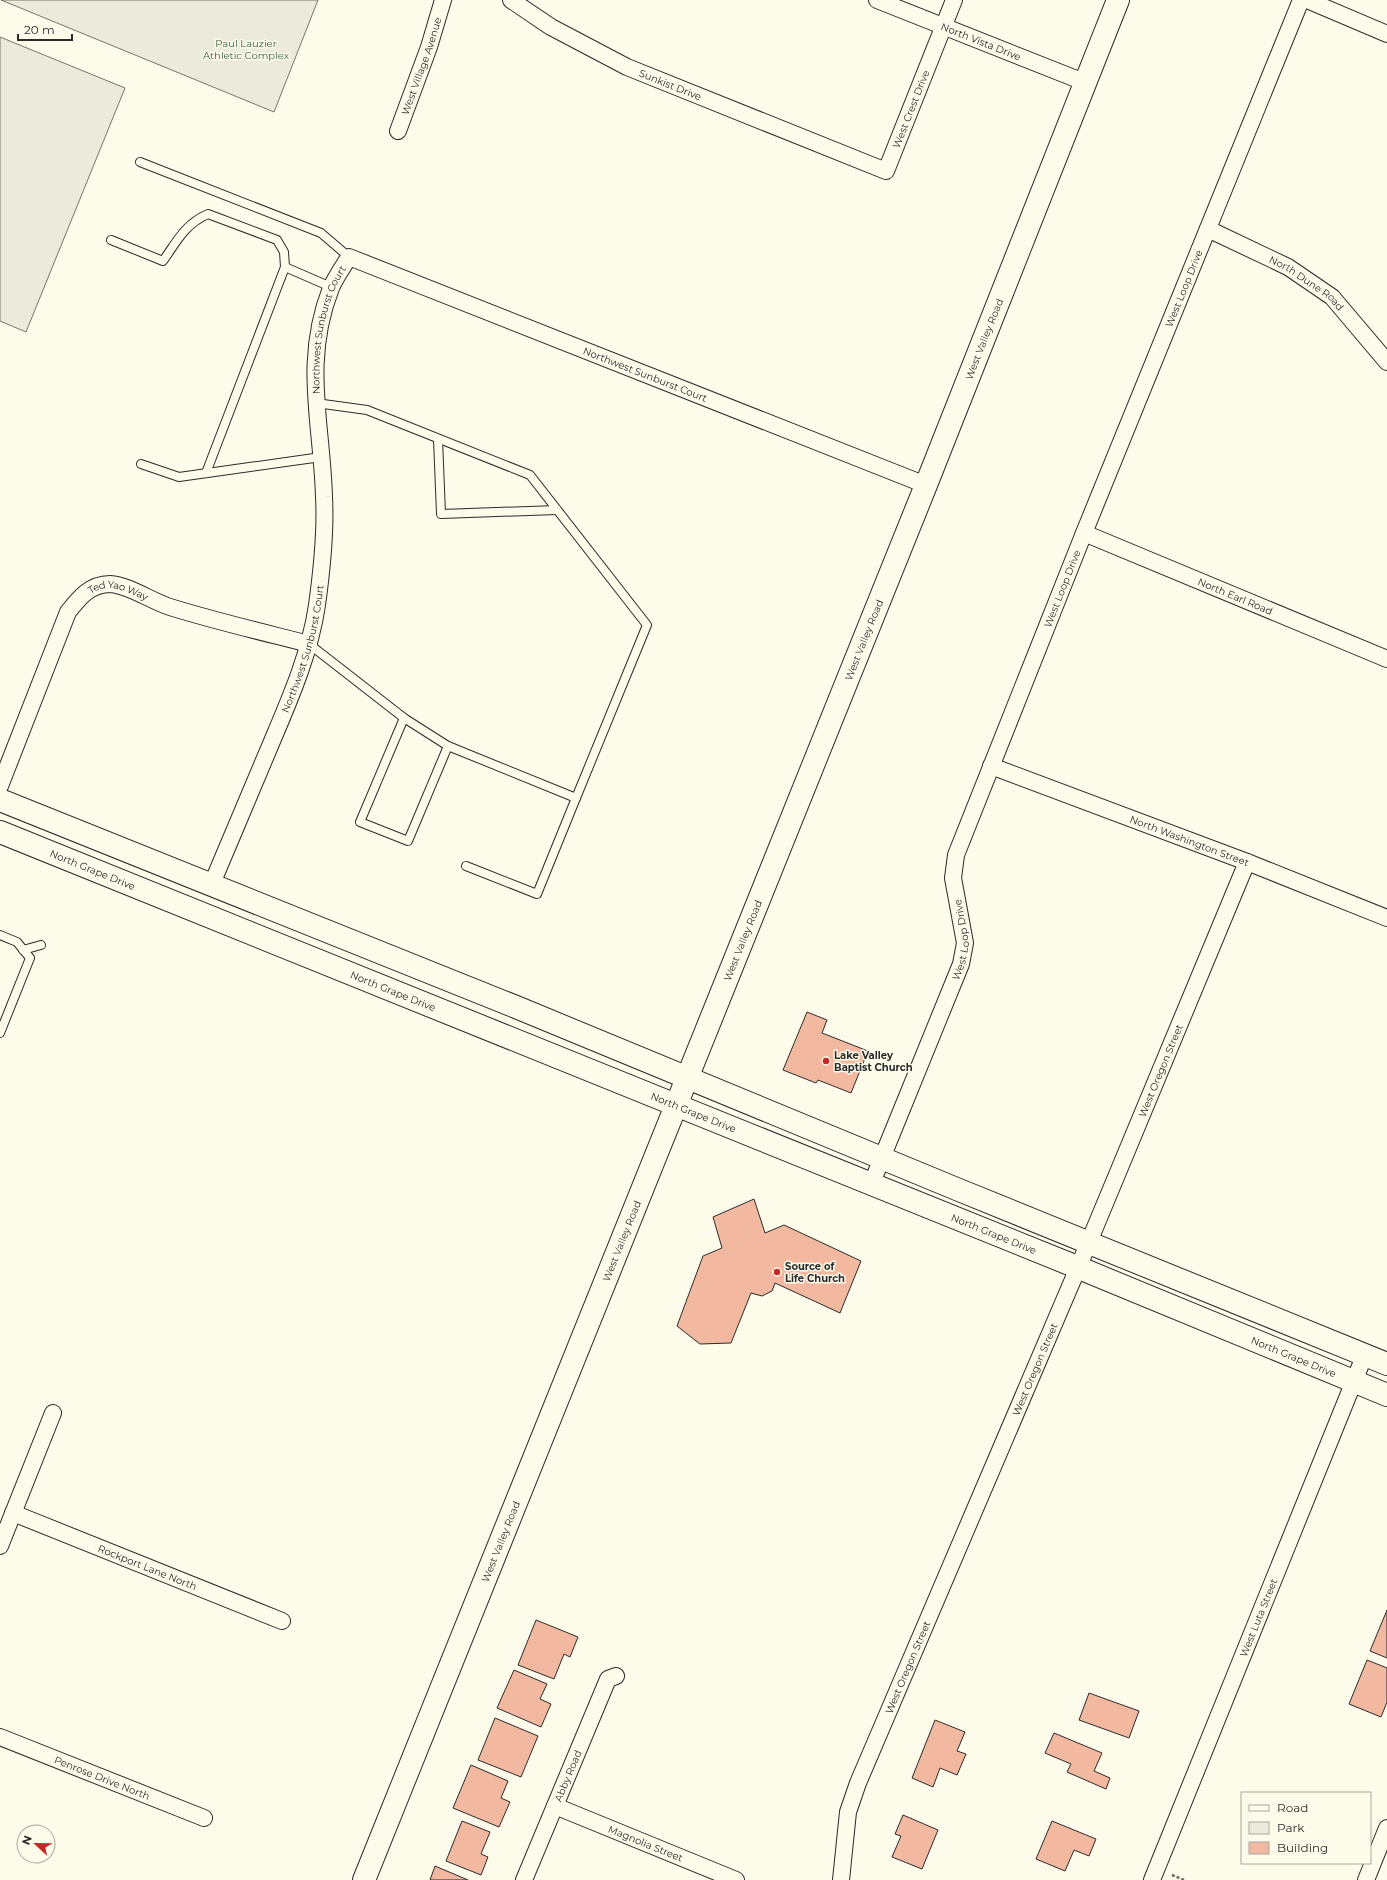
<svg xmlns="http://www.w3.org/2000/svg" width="1387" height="1880" viewBox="0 0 1387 1880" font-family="Montserrat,sans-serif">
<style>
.green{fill:#ecebdb;stroke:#74746e}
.building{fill:#f2b8a0;stroke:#2b2b2b}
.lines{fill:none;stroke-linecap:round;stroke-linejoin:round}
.service-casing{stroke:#2b2b2b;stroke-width:10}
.minor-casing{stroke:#2b2b2b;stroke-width:18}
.secondary-casing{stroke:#2b2b2b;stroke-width:24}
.path{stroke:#6a6964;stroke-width:2.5;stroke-dasharray:3 2;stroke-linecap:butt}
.service{stroke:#fdfbea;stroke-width:8}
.minor{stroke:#fdfbea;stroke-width:16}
.secondary{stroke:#fdfbea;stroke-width:22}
.poi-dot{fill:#c62828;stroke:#fdfbea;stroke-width:1.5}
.labels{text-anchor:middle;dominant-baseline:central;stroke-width:3;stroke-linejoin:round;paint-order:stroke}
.street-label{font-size:10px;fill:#2b2b2b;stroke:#fdfbea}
.park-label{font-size:10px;fill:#34623c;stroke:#fdfbea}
.poi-label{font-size:10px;font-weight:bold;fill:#2b2b2b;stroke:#fdfbea;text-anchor:start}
</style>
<rect width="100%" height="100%" fill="#fdfbea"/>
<g class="green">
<polygon points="1,0 318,0 274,112"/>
<polygon points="0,37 125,88 26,332 0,321"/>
</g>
<g class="building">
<polygon points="807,1012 827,1020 822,1033 868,1051 851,1093 818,1080 816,1083 783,1070"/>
<polygon points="754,1199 765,1233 784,1225 861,1261 840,1313 775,1283 772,1291 762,1296 751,1293 731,1343 700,1344 677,1326 703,1256 722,1248 713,1217"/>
<polygon points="1387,1610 1387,1658 1370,1651"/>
<polygon points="536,1620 578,1637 570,1657 564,1654 554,1679 518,1665"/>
<polygon points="1367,1660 1387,1668 1387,1702 1381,1717 1349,1704"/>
<polygon points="514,1670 547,1684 540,1699 551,1704 541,1727 497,1708"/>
<polygon points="1089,1693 1139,1711 1129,1738 1079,1720"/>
<polygon points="495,1718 538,1736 521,1777 478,1760"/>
<polygon points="935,1720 965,1732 957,1751 966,1754 957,1775 940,1768 933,1787 912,1778"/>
<polygon points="1054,1733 1102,1753 1094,1771 1110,1778 1106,1789 1067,1772 1071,1764 1045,1753"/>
<polygon points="471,1765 508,1781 501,1798 510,1802 499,1827 453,1808"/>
<polygon points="903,1815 938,1830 922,1869 892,1857 901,1836 895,1834"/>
<polygon points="462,1821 490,1832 481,1854 488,1857 481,1875 446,1861"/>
<polygon points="1052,1821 1096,1839 1089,1856 1074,1850 1065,1871 1036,1859"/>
<polygon points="435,1866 468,1880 430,1880"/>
</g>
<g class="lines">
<g class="service-casing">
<g id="service">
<polyline points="140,162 321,233 349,257"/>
<path d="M111,240L163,261C177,241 185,224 208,214L277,240L284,252L285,267"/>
<polyline points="438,439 441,514 557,510"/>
<polyline points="141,464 179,477 321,457"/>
<polyline points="206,473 285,267 331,287"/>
<polyline points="309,644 404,718 448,746 576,798 647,625 530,475 367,410 316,403"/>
<polyline points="404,718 360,822 408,841 448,746"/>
<polyline points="466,866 537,894 576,798"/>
<polyline points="0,935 17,942 30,958 0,1033"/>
<polyline points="23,950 41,945"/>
</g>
</g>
<g class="minor-casing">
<g id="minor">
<path id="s1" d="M511,0L551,27L627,67L886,171L954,0"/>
<path id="s2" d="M877,0L1084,82"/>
<polyline points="1307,0 1387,34"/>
<path id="s3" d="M398,131L429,47L443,0"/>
<path id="s4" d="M1208,229L1288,267L1332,297L1387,362"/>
<path id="s5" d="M1084,533L1387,659"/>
<path id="s6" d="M991,766L1247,862L1387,918"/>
<path id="s7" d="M0,786L68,612C79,598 90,584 110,584C129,585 151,601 170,607C215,621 262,632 309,644"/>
<path id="s8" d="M211,886C231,839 251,792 270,746C289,701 310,654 317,605C322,569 326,533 324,497C322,423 302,362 331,288C335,278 343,267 349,257L926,485"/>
<path id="s9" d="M871,1185L961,964L965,943L953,878L956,855L1084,533L1301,0"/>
<path id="s10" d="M13,1513L282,1621"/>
<polyline points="0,1546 53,1413"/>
<path id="s11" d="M0,1737L204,1818"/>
<path id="s12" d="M555,1806L736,1880"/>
<path id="s13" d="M524,1880L608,1679L616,1676"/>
<path id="s14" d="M841,1880L848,1812L858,1783L1089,1242L1247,862"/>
<path id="s15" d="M1152,1880L1365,1354"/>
<polyline points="1366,1880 1387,1828"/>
</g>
</g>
<g class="secondary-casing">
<g id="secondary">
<polyline points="0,800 516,1007 959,1190 1387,1364"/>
<path id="s16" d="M0,832L1077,1267L1387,1395"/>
<path id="s17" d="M364,1880L926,485L1118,0"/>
</g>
</g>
<polyline class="path" points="1172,1875 1184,1880"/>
<use href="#service" class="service"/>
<use href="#minor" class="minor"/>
<use href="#secondary" class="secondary"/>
</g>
<g class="poi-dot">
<circle cx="826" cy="1061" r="4"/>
<circle cx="777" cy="1272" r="4"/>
</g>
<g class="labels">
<g class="street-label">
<text stroke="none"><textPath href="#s2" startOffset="112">North Vista Drive</textPath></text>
<text stroke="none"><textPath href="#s3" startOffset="69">West Village Avenue</textPath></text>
<text stroke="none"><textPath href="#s1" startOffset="181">Sunkist Drive</textPath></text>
<text stroke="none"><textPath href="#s1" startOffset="480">West Crest Drive</textPath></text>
<text stroke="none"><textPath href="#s4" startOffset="113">North Dune Road</textPath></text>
<text stroke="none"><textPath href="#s9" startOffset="960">West Loop Drive</textPath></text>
<text stroke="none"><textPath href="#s8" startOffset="579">Northwest Sunburst Court</textPath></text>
<text stroke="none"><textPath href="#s17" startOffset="1661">West Valley Road</textPath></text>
<text stroke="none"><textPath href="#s8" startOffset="975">Northwest Sunburst Court</textPath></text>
<text stroke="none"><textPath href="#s9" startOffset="636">West Loop Drive</textPath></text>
<text stroke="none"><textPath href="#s5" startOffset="164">North Earl Road</textPath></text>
<text stroke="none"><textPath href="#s7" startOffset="248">Ted Yao Way</textPath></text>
<text stroke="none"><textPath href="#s17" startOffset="1337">West Valley Road</textPath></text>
<text stroke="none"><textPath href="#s8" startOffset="255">Northwest Sunburst Court</textPath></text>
<text stroke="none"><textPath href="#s6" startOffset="212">North Washington Street</textPath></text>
<text stroke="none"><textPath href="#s16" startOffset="100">North Grape Drive</textPath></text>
<text stroke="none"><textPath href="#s9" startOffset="263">West Loop Drive</textPath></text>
<text stroke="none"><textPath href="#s17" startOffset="1013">West Valley Road</textPath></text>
<text stroke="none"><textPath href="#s16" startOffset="424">North Grape Drive</textPath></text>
<text stroke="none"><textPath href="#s14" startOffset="873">West Oregon Street</textPath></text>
<text stroke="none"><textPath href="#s16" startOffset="748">North Grape Drive</textPath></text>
<text stroke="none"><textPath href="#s16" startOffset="1072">North Grape Drive</textPath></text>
<text stroke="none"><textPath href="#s17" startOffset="689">West Valley Road</textPath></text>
<text stroke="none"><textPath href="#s16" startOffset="1396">North Grape Drive</textPath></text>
<text stroke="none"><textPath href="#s14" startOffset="549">West Oregon Street</textPath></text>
<text stroke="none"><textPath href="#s17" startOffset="365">West Valley Road</textPath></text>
<text stroke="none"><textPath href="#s10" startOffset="145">Rockport Lane North</textPath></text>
<text stroke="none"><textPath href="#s15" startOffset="283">West Luta Street</textPath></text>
<text stroke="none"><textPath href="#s14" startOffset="225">West Oregon Street</textPath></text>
<text stroke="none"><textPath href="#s13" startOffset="113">Abby Road</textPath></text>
<text stroke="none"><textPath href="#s11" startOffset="110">Penrose Drive North</textPath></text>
<text stroke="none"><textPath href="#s12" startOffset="98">Magnolia Street</textPath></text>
</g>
<g class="park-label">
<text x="246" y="43">Paul Lauzier<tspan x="246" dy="12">Athletic Complex</tspan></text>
</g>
<g class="poi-label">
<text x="834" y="1055">Lake Valley<tspan x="834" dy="12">Baptist Church</tspan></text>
<text x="785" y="1266">Source of<tspan x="785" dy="12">Life Church</tspan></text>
</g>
</g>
<rect x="1241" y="1792" width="130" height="72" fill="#fdfbea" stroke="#a9a89e"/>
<rect x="1249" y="1805" width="20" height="6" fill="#fdfbea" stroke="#a9a89e"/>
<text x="1277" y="1812" font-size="12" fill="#2b2b2b">Road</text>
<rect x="1249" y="1822" width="20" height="12" fill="#ecebdb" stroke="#a9a89e"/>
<text x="1277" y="1832" font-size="12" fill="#2b2b2b">Park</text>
<rect x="1249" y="1842" width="20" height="12" fill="#f2b8a0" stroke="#a9a89e"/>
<text x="1277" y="1852" font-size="12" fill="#2b2b2b">Building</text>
<g transform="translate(36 1844) rotate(292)"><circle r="19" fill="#fdfbea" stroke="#a9a89e"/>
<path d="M0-3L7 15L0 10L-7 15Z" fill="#c62828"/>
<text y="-6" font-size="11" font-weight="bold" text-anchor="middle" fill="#2b2b2b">N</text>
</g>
<path d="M18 34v6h54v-6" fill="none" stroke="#2b2b2b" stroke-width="2"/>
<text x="24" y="34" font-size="12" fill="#2b2b2b" stroke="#fdfbea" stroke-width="3" paint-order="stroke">20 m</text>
</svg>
